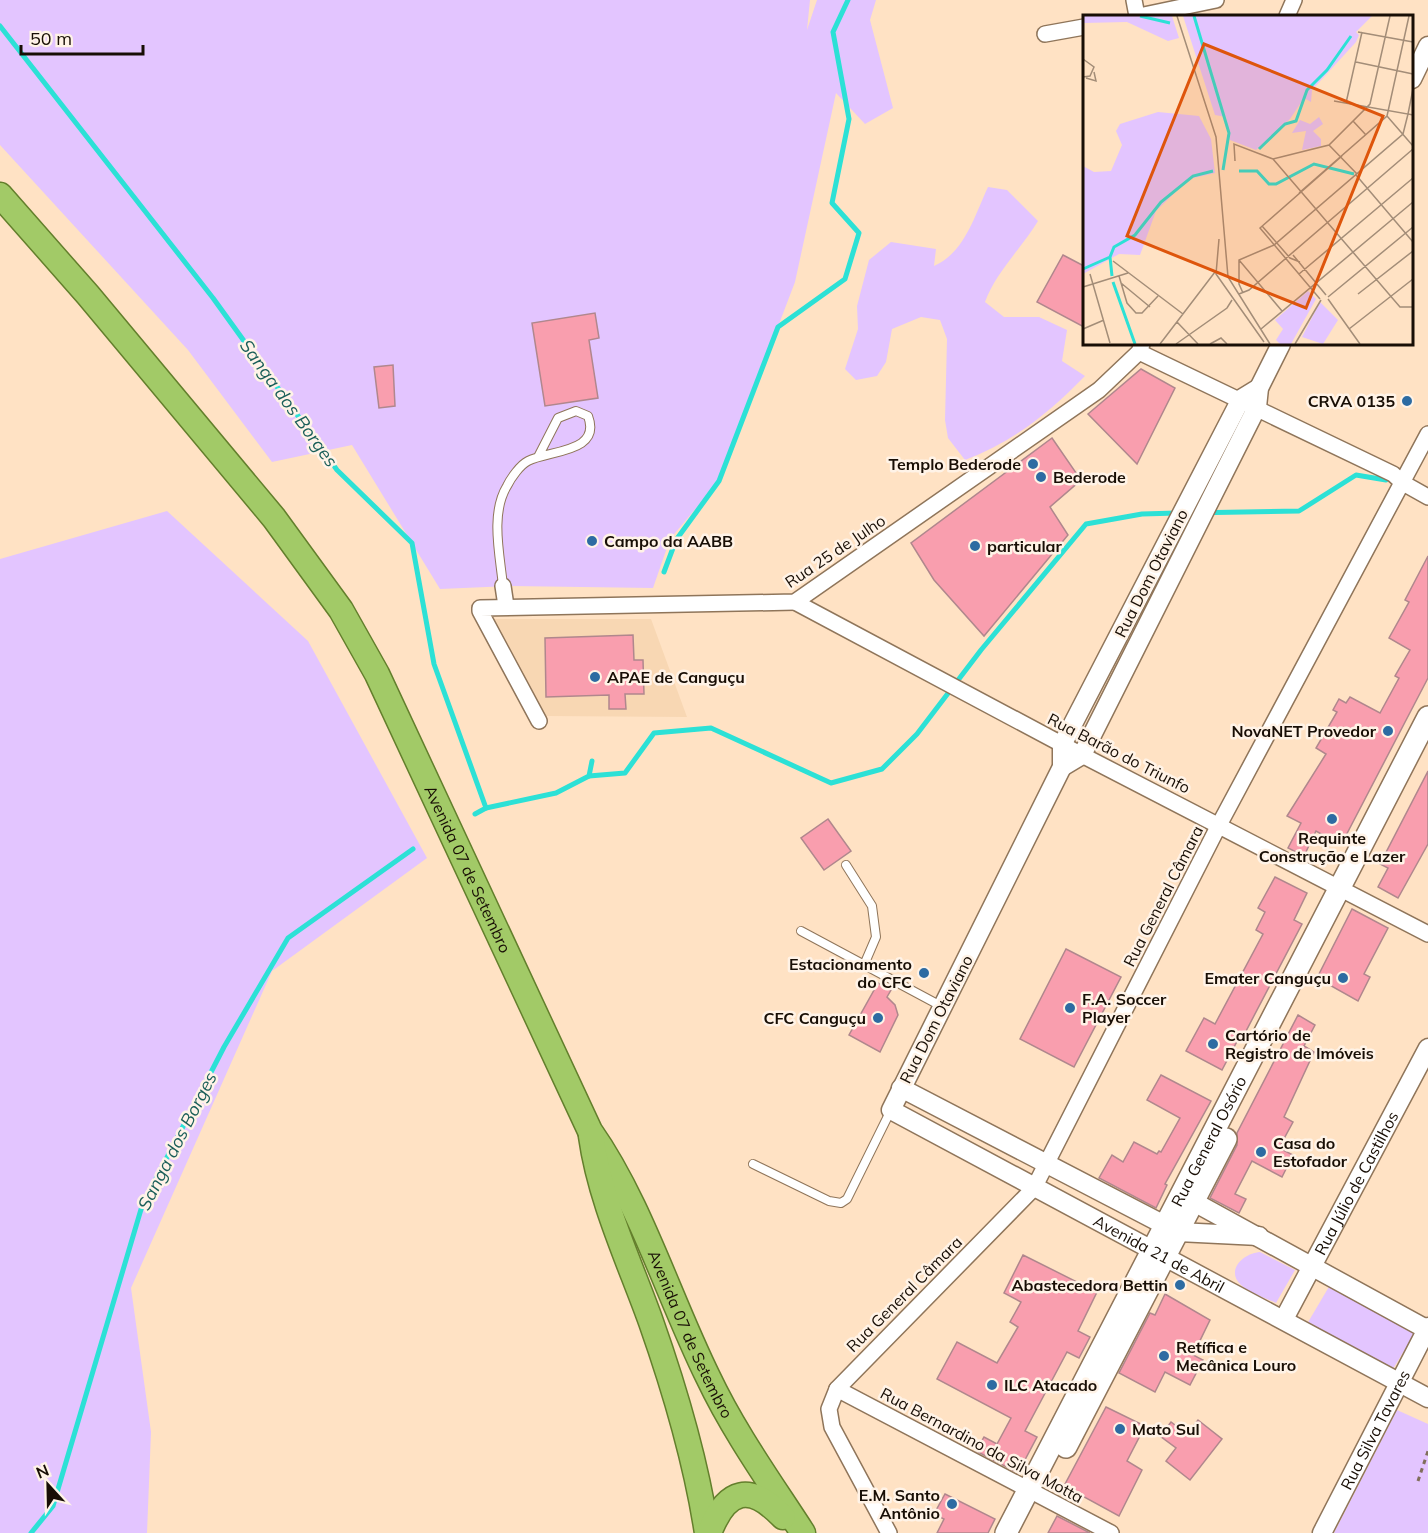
<svg xmlns="http://www.w3.org/2000/svg" width="1428" height="1533" viewBox="0 0 1428 1533" font-family="Mulish,sans-serif">
<style>
.built{fill:#f8d7b3}
.green{fill:#e3c5ff}
.lines{fill:none;stroke-linecap:round;stroke-linejoin:round}
.stream{stroke:#2ce1d6;stroke-width:5}
.building{fill:#f99eae;stroke:#b0878d;stroke-width:1.5}
.service-casing{stroke:#8f755a;stroke-width:10}
.minor-casing{stroke:#8f755a;stroke-width:18}
.tertiary-casing{stroke:#8f755a;stroke-width:21}
.secondary-casing{stroke:#8f755a;stroke-width:24}
.trunk-casing{stroke:#637f2c;stroke-width:27}
.path{stroke:#806e5b;stroke-width:3;stroke-dasharray:4.5 4.5;stroke-linecap:butt}
.service{stroke:#fff;stroke-width:8}
.minor{stroke:#fff;stroke-width:15}
.tertiary{stroke:#fff;stroke-width:18}
.secondary{stroke:#fff;stroke-width:21}
.trunk{stroke:#a2ca67;stroke-width:24}
.poi-dot{fill:#2d6ba2;stroke:#fff3e7;stroke-width:2}
.labels{text-anchor:middle;dominant-baseline:central;stroke-width:5;stroke-linejoin:round;paint-order:stroke}
.poi-label{font-size:16px;font-weight:bold;fill:#180e05;stroke:#fff3e7;text-anchor:start}
.street-label{font-size:16px;fill:#180e05;stroke:#fff3e7}
.water-label{font-size:18px;font-style:italic;fill:#1a5e59;stroke:#fff3e7}
.inset-river{fill:none;stroke:#2ce1d6;stroke-width:3}
.inset-road{fill:none;stroke:#a38d78;stroke-width:1.5}
.view{fill:#de550c;fill-opacity:0.15;stroke:#de550c;stroke-width:3}
.inset-edge{fill:none;stroke:#180e05;stroke-width:3}
</style>
<rect width="100%" height="100%" fill="#ffe2c4"/>
<polygon class="built" points="487,619 651,619 687,717 545,716"/>
<g class="green">
<polygon points="0,0 810,0 807,30 817,0 876,0 870,20 893,108 865,124 836,93 795,282 719,481 670,539 653,588 511,586 440,589 352,445 272,462 188,350 0,145"/>
<path d="M988,187L1007,190L1038,221C1021,249 996,272 985,302L1004,317H1039L1067,330L1062,361L1085,376C1049,413 1013,442 965,460L948,438L945,420L947,339L940,320L921,317L892,329L886,362L877,376L856,380L845,369L858,329L857,306L869,260L891,242L936,249L934,266C965,252 974,217 988,187Z"/>
<polygon points="167,511 308,641 427,858 272,971 131,1288 151,1432 147,1533 0,1533 0,559"/>
<path d="M1260,1252L1295,1270L1276,1303C1266,1298 1249,1293 1241,1285C1225,1270 1244,1253 1260,1252Z"/>
<polygon points="1330,1285 1415,1333 1391,1372 1307,1324"/>
<polygon points="1397,1410 1428,1424 1428,1533 1334,1533"/>
</g>
<g class="lines">
<g class="stream">
<polyline points="0,26 213,298 337,470 412,543 434,664 486,808 475,814"/>
<polyline points="1186,513 1299,511 1356,475 1386,480"/>
<polyline points="664,572 676,540 719,481 778,327 845,279 859,233 832,203 849,119 833,32 848,0"/>
<polyline points="589,776 625,773 654,733 711,728 831,783 882,769 917,734 981,650 1086,524 1142,514 1177,513"/>
<polyline points="486,808 556,793 589,776 592,761"/>
<polyline points="31,1533 53,1506 142,1206 224,1047 288,938 413,849"/>
</g>
</g>
<g class="building">
<polygon points="1063,255 1084,266 1084,327 1037,302"/>
<polygon points="595,313 599,338 589,340 598,398 545,406 532,323"/>
<polygon points="393,365 395,406 379,408 374,367"/>
<polygon points="1141,369 1175,388 1137,464 1088,414"/>
<polygon points="1052,438 1081,480 1050,507 1068,535 984,636 934,580 911,543"/>
<polygon points="1428,556 1428,678 1341,845 1316,831 1304,856 1288,848 1301,823 1287,816 1326,754 1316,748 1337,712 1333,710 1339,699 1346,703 1350,697 1380,713 1399,678 1395,676 1410,650 1389,638 1409,602 1405,600"/>
<polygon points="633,635 634,660 643,660 644,694 625,694 626,709 609,709 609,695 546,697 545,638"/>
<polygon points="1428,771 1428,844 1398,898 1378,887 1388,868 1380,864"/>
<polygon points="828,819 851,851 824,870 801,838"/>
<polygon points="1275,877 1307,893 1294,920 1302,924 1245,1033 1242,1032 1222,1070 1186,1051 1204,1018 1215,1024 1263,934 1256,930 1265,912 1258,908"/>
<polygon points="1352,909 1388,928 1364,974 1370,977 1358,1001 1317,978"/>
<polygon points="1066,949 1121,977 1074,1067 1020,1039"/>
<polygon points="878,983 891,990 887,997 895,1005 898,1015 880,1052 849,1035"/>
<polygon points="1298,1015 1315,1025 1304,1046 1314,1052 1284,1117 1293,1122 1279,1148 1293,1155 1282,1177 1252,1161 1235,1194 1246,1199 1239,1213 1210,1198 1237,1145 1237,1133"/>
<polygon points="1161,1075 1211,1101 1165,1184 1167,1185 1156,1208 1099,1178 1112,1155 1123,1162 1134,1142 1157,1154 1159,1151 1161,1152 1180,1118 1147,1100"/>
<polygon points="1023,1255 1097,1292 1078,1331 1090,1337 1079,1358 1067,1352 1025,1431 1037,1437 1018,1473 976,1451 984,1437 997,1444 1011,1418 937,1379 957,1342 997,1363 1018,1327 1010,1322 1021,1302 1004,1293"/>
<polygon points="1165,1294 1210,1320 1193,1355 1203,1360 1190,1385 1165,1372 1155,1392 1119,1373 1150,1313 1155,1315"/>
<polygon points="1106,1407 1145,1426 1127,1461 1142,1470 1119,1516 1064,1486"/>
<polygon points="1198,1420 1222,1439 1190,1480 1166,1461 1176,1448 1160,1436 1171,1422 1187,1434"/>
<polygon points="945,1494 995,1519 988,1533 937,1533 944,1519 934,1514"/>
<polygon points="1057,1516 1090,1533 1048,1533"/>
</g>
<g class="lines">
<g class="service-casing">
<g id="service">
<path d="M503,586C500,555 490,514 507,486C511,478 520,465 528,461C549,450 602,453 588,416L576,411L558,418L538,457"/>
<polyline points="846,865 872,906 876,937 864,965"/>
<polyline points="801,931 941,1006"/>
<polyline points="753,1164 829,1201 841,1203 847,1199 891,1110"/>
</g>
</g>
<g class="minor-casing">
<g id="minor">
<polyline points="1134,0 1137,16"/>
<polyline points="1139,16 1216,0"/>
<polyline points="1287,16 1294,0"/>
<polyline points="1045,34 1084,27"/>
<polyline points="1139,352 1393,474 1403,483 1428,497"/>
<polyline points="503,586 506,606"/>
<polyline points="795,602 1082,755 1428,934"/>
<polyline points="539,721 480,611 480,608 795,602 1099,390 1139,352 1142,344"/>
<polyline points="837,1389 1111,1533"/>
<polyline points="889,1533 832,1427 829,1409 837,1389 1034,1188 1219,825 1428,434"/>
</g>
</g>
<g class="tertiary-casing">
<g id="tertiary">
<polyline points="1412,79 1428,46"/>
<path id="s1" d="M1259,388L1241,399L1062,745V767L891,1110L1428,1398"/>
<polyline points="1062,767 1082,755 1257,407 1259,388 1281,344"/>
<polyline points="901,1088 1178,1232 1259,1236"/>
<polyline points="1194,1202 1428,1330"/>
<path id="s2" d="M1284,1319L1428,1048"/>
<path id="s3" d="M1322,1533L1428,1327"/>
</g>
</g>
<g class="secondary-casing">
<g id="secondary">
<polyline points="1066,1447 1226,1139"/>
<path id="s4" d="M1006,1533L1428,717"/>
</g>
</g>
<g class="trunk-casing">
<g id="trunk">
<path id="s5" d="M0,195L88,295L274,518L341,610L377,674L590,1131C640,1202 669,1298 708,1377C734,1432 770,1482 803,1533"/>
<path d="M591,1136C600,1200 629,1261 651,1322C675,1390 696,1461 707,1533"/>
<path d="M709,1533C727,1488 750,1483 783,1517"/>
</g>
</g>
<polyline class="path" points="1418,1481 1428,1451"/>
<use href="#service" class="service"/>
<use href="#minor" class="minor"/>
<use href="#tertiary" class="tertiary"/>
<use href="#secondary" class="secondary"/>
<use href="#trunk" class="trunk"/>
</g>
<g class="poi-dot">
<circle cx="1407" cy="401" r="6"/>
<circle cx="1033" cy="464" r="6"/>
<circle cx="1041" cy="477" r="6"/>
<circle cx="592" cy="541" r="6"/>
<circle cx="975" cy="546" r="6"/>
<circle cx="595" cy="677" r="6"/>
<circle cx="1388" cy="731" r="6"/>
<circle cx="1332" cy="819" r="6"/>
<circle cx="924" cy="973" r="6"/>
<circle cx="1343" cy="978" r="6"/>
<circle cx="1070" cy="1008" r="6"/>
<circle cx="878" cy="1018" r="6"/>
<circle cx="1213" cy="1044" r="6"/>
<circle cx="1261" cy="1152" r="6"/>
<circle cx="1180" cy="1285" r="6"/>
<circle cx="1164" cy="1356" r="6"/>
<circle cx="992" cy="1385" r="6"/>
<circle cx="1120" cy="1429" r="6"/>
<circle cx="952" cy="1504" r="6"/>
</g>
<g class="labels">
<g class="poi-label">
<text x="1395" y="401" text-anchor="end">CRVA 0135</text>
<text x="1021" y="464" text-anchor="end">Templo Bederode</text>
<text x="1053" y="477">Bederode</text>
<text x="604" y="541">Campo da AABB</text>
<text x="987" y="546">particular</text>
<text x="607" y="677">APAE de Canguçu</text>
<text x="1376" y="731" text-anchor="end">NovaNET Provedor</text>
<text x="1332" y="838" text-anchor="middle">Requinte<tspan x="1332" dy="18">Construção e Lazer</tspan></text>
<text x="912" y="964" text-anchor="end">Estacionamento<tspan x="912" dy="18">do CFC</tspan></text>
<text x="1331" y="978" text-anchor="end">Emater Canguçu</text>
<text x="1082" y="999">F.A. Soccer<tspan x="1082" dy="18">Player</tspan></text>
<text x="866" y="1018" text-anchor="end">CFC Canguçu</text>
<text x="1225" y="1035">Cartório de<tspan x="1225" dy="18">Registro de Imóveis</tspan></text>
<text x="1273" y="1143">Casa do<tspan x="1273" dy="18">Estofador</tspan></text>
<text x="1168" y="1285" text-anchor="end">Abastecedora Bettin</text>
<text x="1176" y="1347">Retífica e<tspan x="1176" dy="18">Mecânica Louro</tspan></text>
<text x="1004" y="1385">ILC Atacado</text>
<text x="1132" y="1429">Mato Sul</text>
<text x="940" y="1495" text-anchor="end">E.M. Santo<tspan x="940" dy="18">Antônio</tspan></text>
</g>
<g class="street-label">
<text transform="translate(835 551) rotate(-34)">Rua 25 de Julho</text>
<text transform="translate(1151 573) rotate(-63)">Rua Dom Otaviano</text>
<text transform="translate(1119 753) rotate(27)">Rua Barão do Triunfo</text>
<text stroke="none"><textPath href="#s5" startOffset="826">Avenida 07 de Setembro</textPath></text>
<text transform="translate(1163 896) rotate(-63)">Rua General Câmara</text>
<text transform="translate(936 1019) rotate(-63)">Rua Dom Otaviano</text>
<text stroke="none"><textPath href="#s4" startOffset="441">Rua General Osório</textPath></text>
<text stroke="none"><textPath href="#s2" startOffset="154">Rua Júlio de Castilhos</textPath></text>
<text stroke="none"><textPath href="#s1" startOffset="1120">Avenida 21 de Abril</textPath></text>
<text transform="translate(904 1294) rotate(-45)">Rua General Câmara</text>
<text stroke="none"><textPath href="#s5" startOffset="1342">Avenida 07 de Setembro</textPath></text>
<text stroke="none"><textPath href="#s3" startOffset="116">Rua Silva Tavares</textPath></text>
<text transform="translate(982 1445) rotate(28)">Rua Bernardino da Silva Motta</text>
</g>
<g class="water-label">
<text transform="translate(289 403) rotate(54)">Sanga dos Borges</text>
<text transform="translate(177 1141) rotate(-63)">Sanga dos Borges</text>
</g>
</g>
<g transform="translate(1083 15)">
<rect width="330" height="330" fill="#ffe2c4"/>
<path d="M0,1H89L96,23L85,26L44,7L0,8ZM100,1H289L273,17L276,20L273,27L229,75L228,87L221,83L207,104L173,135L147,125L143,102L132,100ZM75,97L116,101L128,124L132,158L106,164L73,196L57,240L36,239L0,259V151L11,157L28,156L39,130L33,116L37,109ZM236,102L240,109L230,116L238,124V131L219,135L223,116L209,118L217,105L227,109ZM225,276L233,284L208,329H197L193,325L200,314L192,305ZM237,287L255,305L240,329L219,322Z" fill="#e3c5ff"/>
<path class="inset-river" d="M57,1L87,8M111,1L146,118L140,155M176,134L202,109L213,106L224,75L244,55L268,21M156,156H174L186,169H193L231,149L271,159M0,254L27,242M29,261L27,242L31,232L52,220L78,187L110,161L130,156M30,267L52,329"/>
<path class="inset-road" d="M94,1L133,122L145,262L187,329M275,17L330,27M0,44L11,52L7,61L0,62M273,47L330,59M3,63L13,66L11,57M330,74L325,99L330,100M263,88L279,17M304,101L330,131M270,106L283,120M246,130L274,159M190,144L317,292H330M152,146L151,129L190,144L246,130L287,89L307,1M273,160L330,227M216,178L304,101L326,1M179,211L207,243L217,247M136,224L133,259L181,327M210,240L243,280M156,245L199,296M30,246L100,299M7,259L27,328M216,259L330,163M36,261L44,288L53,298H59L75,281M38,268L67,292M0,272L45,258M160,278L156,269V245L191,230L320,119L325,99L251,86M156,279L166,275L330,134M275,279L330,236M245,282L330,212M237,284L177,213L259,141M245,284L277,329M94,307L115,329M0,314L21,305M178,314L330,187M266,314L330,264M77,329L132,257M93,329L144,293L149,285M127,329L138,323L144,329M212,329L238,285"/>
<path class="view" d="M121,29L300,101L223,293L44,221Z"/>
<rect width="330" height="330" class="inset-edge"/>
</g>
<g transform="translate(48 1485) rotate(338)" stroke="#fff3e7" stroke-width="4.5" paint-order="stroke">
<path d="M0-4.5L10 22L0 15L-10 22Z" fill="#180e05"/>
<text y="-9" font-size="16" font-weight="bold" text-anchor="middle" fill="#180e05">N</text>
</g>
<path d="M21 45v9h122v-9" fill="none" stroke="#180e05" stroke-width="3"/>
<text x="30" y="45" font-size="18" fill="#180e05" stroke="#fff3e7" stroke-width="4.5" paint-order="stroke">50 m</text>
</svg>
